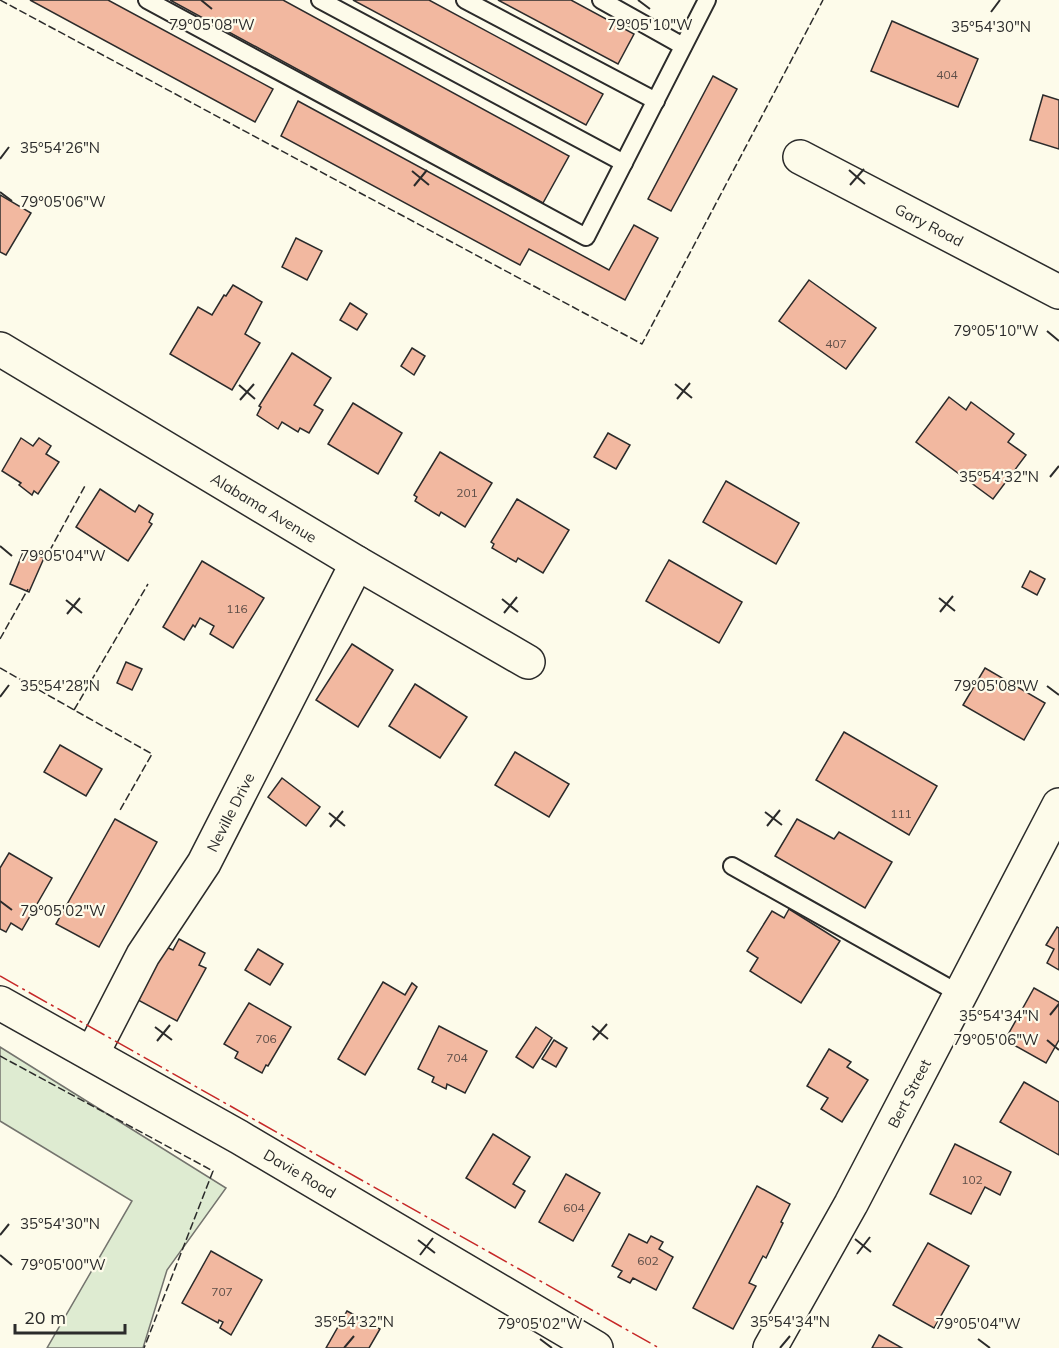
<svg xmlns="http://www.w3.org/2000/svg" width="1059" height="1348" viewBox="0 0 1059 1348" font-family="Mulish,sans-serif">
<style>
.green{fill:#deebd1;stroke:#74746e;stroke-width:1.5}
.building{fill:#f2b8a0;stroke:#2b2b2b;stroke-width:1.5}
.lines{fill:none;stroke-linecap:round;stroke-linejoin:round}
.service-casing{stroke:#2b2b2b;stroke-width:20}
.minor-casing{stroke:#2b2b2b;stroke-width:36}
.service{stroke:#fdfbea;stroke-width:16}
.minor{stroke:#fdfbea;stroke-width:33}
.fence{stroke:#2b2b2b;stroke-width:1.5;stroke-dasharray:8 3;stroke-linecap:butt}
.power{stroke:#c62828;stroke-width:1.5;stroke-dasharray:21 4.5 3 4.5;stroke-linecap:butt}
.ticks{fill:none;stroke:#2b2b2b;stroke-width:2}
.labels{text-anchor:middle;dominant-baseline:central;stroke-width:4.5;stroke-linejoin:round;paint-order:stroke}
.number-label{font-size:12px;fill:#5d4e48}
.street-label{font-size:15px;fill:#2b2b2b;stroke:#fdfbea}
.ticks-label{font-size:15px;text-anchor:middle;fill:#2b2b2b;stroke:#fdfbea;stroke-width:4.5;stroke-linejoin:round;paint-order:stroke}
</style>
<rect width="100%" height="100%" fill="#fdfbea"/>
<polygon class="green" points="0,1047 226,1188 167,1270 143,1348 47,1348 132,1201 0,1121"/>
<g class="building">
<polygon points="30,0 108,0 273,89 255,122"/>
<polygon points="170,0 283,0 569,156 543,203"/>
<polygon points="353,0 429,0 603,94 586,125"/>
<polygon points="498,0 571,0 634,34 618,64"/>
<polygon points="892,21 978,59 958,107 871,71"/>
<polygon points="713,76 737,89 671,211 648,199"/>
<polygon points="1043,95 1059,100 1059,149 1030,140"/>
<polygon points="298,101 609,270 634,225 658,238 625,300 529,249 520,265 281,136"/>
<polygon points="0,195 31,213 6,255 0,252"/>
<polygon points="296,238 322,251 307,280 282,267"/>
<polygon points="809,280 876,328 846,369 779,321"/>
<polygon points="233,285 262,302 245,334 260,343 232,390 170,354 198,307 212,315 224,295 226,296"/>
<polygon points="350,303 367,314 357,330 340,320"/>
<polygon points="412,348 425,356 414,375 401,366"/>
<polygon points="292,353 331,378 314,405 323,410 309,433 300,428 298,432 282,422 278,429 257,415 261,407 259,406"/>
<polygon points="949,397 966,410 971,402 1014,434 1008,442 1026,455 993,499 916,442"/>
<polygon points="353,403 402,433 378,474 328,444"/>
<polygon points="608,433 630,445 616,469 594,457"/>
<polygon points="21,438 33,446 39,438 51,446 46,454 59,462 38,494 34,491 32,495 19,485 21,483 2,471"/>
<polygon points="440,452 492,483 465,527 441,512 439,516 415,501 417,497 414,495"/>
<polygon points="726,481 799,523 776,564 703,522"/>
<polygon points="100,489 135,512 139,505 153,514 149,522 152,524 128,561 76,527"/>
<polygon points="517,499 569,530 543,573 518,558 516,562 492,548 494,544 491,542"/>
<polygon points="24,550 44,558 29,592 10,584"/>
<polygon points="669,560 742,602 719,643 646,601"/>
<polygon points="202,561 264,598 233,648 210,634 214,626 200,618 195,627 193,625 184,640 163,627"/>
<polygon points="1030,571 1045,579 1037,595 1022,587"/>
<polygon points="352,644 393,670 358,727 316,700"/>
<polygon points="126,662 142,669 132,690 117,683"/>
<polygon points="985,668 1045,703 1024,740 963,705"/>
<polygon points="415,684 467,717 440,758 389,726"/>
<polygon points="844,732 937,786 909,835 816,780"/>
<polygon points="60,745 102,769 86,796 44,772"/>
<polygon points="515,752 569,784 549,817 495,785"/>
<polygon points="282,778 320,807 306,826 268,797"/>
<polygon points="115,819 157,842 99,947 56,924"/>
<polygon points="797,819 834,839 839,832 892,862 865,908 775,856"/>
<polygon points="9,853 52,878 22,930 11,923 6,932 0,929 0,868"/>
<polygon points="789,909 840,941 801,1003 750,971 758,958 747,951 772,911 784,918"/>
<polygon points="1057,927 1059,928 1059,970 1047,963 1054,949 1046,945"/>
<polygon points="179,939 205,953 199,965 206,968 177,1021 138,1000 166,947 173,950"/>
<polygon points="258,949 283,964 270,985 245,970"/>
<polygon points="383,982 405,995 412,983 417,987 365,1075 338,1059"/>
<polygon points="1034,988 1059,1002 1059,1040 1046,1063 1005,1040"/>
<polygon points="249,1003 291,1027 268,1066 266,1065 262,1073 235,1058 238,1052 224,1044"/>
<polygon points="439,1026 487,1051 465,1093 447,1084 446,1089 432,1082 434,1077 418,1069"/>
<polygon points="536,1027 552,1038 533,1068 516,1057"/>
<polygon points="554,1040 567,1048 556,1067 542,1059"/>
<polygon points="829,1049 851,1062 847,1067 868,1080 842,1122 821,1109 828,1098 807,1086"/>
<polygon points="1024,1082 1059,1102 1059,1155 1000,1122"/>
<polygon points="493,1134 530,1157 513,1184 525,1191 515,1208 466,1178"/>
<polygon points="955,1144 1011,1172 1000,1195 985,1187 971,1214 930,1194"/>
<polygon points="566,1174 600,1193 573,1241 539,1222"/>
<polygon points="757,1186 790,1204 781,1222 783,1223 766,1258 763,1256 749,1283 756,1286 733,1329 693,1308"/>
<polygon points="629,1234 647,1243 651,1236 663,1242 659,1249 673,1257 656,1290 633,1278 630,1283 618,1277 622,1271 612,1266"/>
<polygon points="928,1243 969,1266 934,1328 893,1305"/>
<polygon points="211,1251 262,1280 231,1335 220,1328 223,1322 219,1320 218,1323 182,1303"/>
<polygon points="347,1311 380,1329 369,1348 326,1348"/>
<polygon points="879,1335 902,1348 872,1348"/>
</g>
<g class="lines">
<g class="service-casing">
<g id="service">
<polyline points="147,0 586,237 707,0"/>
<polyline points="320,0 624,163"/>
<polyline points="465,0 656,101"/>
<polyline points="601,0 683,46"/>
<polyline points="732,866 960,994"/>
</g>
</g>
<g class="minor-casing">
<g id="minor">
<path id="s1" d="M800,157L1059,292"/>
<path id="s2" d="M0,349L357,563L528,662"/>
<path id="s3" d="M0,1003L239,1137L596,1348"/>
<path id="s4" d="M92,1054L143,955L204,863L357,563"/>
<path id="s5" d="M770,1348L851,1204L1059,805"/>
</g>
</g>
<use href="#service" class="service"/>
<use href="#minor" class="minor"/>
<g class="fence">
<polyline points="0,0 642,344 823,0"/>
<polyline points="44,561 86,484"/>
<polyline points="0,639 28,589"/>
<polyline points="0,668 152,754 119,812"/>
<polyline points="74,710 148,584"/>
<polyline points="0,1056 213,1171 144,1348"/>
</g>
<polyline class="power" points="0,976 659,1348"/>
</g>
<path class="ticks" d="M201,0L212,9M638,0L650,9M991,12L1000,0M0,159L9,147M849,170L865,184M412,171L429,185M850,185L864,169M414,186L427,170M0,192L12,201M1047,331L1059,341M675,384L692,398M239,385L255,399M677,399L690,383M240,400L254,384M1050,477L1059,466M0,546L12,556M939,598L955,611M502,599L518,612M66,600L82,613M940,612L953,596M504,613L517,597M67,614L80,598M1047,686L1059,695M0,697L9,685M765,812L782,825M329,813L345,826M767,826L780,810M330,827L343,811M0,901L12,910M1050,1015L1059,1004M592,1026L608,1039M155,1027L172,1040M593,1040L607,1024M1047,1040L1059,1050M157,1041L170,1025M0,1235L9,1224M855,1239L871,1252M418,1240L435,1253M857,1254L870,1237M0,1255L12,1265M420,1255L433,1238M540,1339L552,1348M978,1339L990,1348M344,1348L354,1336M780,1348L790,1336"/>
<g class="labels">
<g class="number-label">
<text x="947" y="74">404</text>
<text x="836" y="343">407</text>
<text x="467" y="492">201</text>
<text x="237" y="608">116</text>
<text x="901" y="813">111</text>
<text x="266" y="1038">706</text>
<text x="457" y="1057">704</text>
<text x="972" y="1179">102</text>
<text x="574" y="1207">604</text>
<text x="648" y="1260">602</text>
<text x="222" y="1291">707</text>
</g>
<g class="street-label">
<text stroke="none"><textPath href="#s1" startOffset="146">Gary Road</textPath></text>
<text stroke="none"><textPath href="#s2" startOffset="308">Alabama Avenue</textPath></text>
<text stroke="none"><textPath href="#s4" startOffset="279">Neville Drive</textPath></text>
<text stroke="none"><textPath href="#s5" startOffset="290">Bert Street</textPath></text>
<text stroke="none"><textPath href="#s3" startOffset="345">Davie Road</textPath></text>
</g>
</g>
<g class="ticks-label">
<text x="212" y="30">79°05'08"W</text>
<text x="650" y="30">79°05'10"W</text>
<text x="991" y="32">35°54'30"N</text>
<text x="60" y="153">35°54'26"N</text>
<text x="63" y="207">79°05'06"W</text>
<text x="996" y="336">79°05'10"W</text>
<text x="999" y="482">35°54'32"N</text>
<text x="63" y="561">79°05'04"W</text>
<text x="60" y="691">35°54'28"N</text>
<text x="996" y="691">79°05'08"W</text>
<text x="63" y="916">79°05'02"W</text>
<text x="999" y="1021">35°54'34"N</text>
<text x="996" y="1045">79°05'06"W</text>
<text x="60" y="1229">35°54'30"N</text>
<text x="63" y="1270">79°05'00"W</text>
<text x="354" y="1327">35°54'32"N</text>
<text x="790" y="1327">35°54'34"N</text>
<text x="540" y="1329">79°05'02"W</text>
<text x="978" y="1329">79°05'04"W</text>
</g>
<path d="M15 1324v9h110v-9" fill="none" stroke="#2b2b2b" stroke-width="3"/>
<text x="24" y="1324" font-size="18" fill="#2b2b2b" stroke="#fdfbea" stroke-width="4.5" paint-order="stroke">20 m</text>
</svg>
